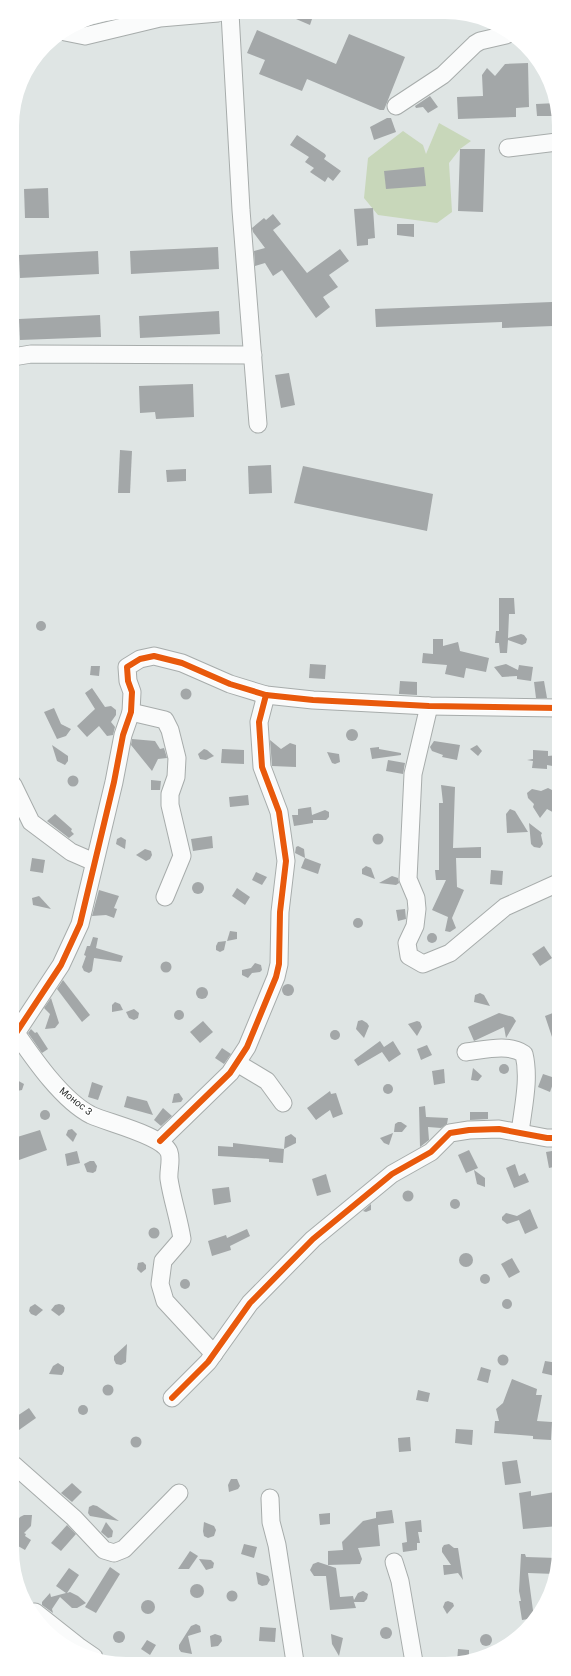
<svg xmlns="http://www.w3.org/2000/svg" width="571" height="1676" viewBox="0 0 571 1676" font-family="Arial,sans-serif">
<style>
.green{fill:#c8d7ba}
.building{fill:#a3a7a8}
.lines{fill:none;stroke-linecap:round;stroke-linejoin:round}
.minor-casing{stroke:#a7acab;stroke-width:19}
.minor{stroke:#fafbfb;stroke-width:17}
.cycleway-casing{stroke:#fff;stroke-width:8}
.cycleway{stroke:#e8590c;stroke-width:6}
.labels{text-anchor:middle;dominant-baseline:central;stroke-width:3;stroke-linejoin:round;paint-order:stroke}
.street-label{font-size:10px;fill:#1f2322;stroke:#fff}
</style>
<rect width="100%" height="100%" fill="#dfe5e4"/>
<polygon class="green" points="439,123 471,141 460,149 449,163 452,212 437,223 378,215 364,198 368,158 403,131 423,145 426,154"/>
<g class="building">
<polygon points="282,13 314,13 310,25"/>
<polygon points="257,30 336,64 349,34 405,57 384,110 380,110 307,79 302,91 259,74 265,60 247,53"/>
<polygon points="528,63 529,107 516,108 516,117 458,119 457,97 483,96 482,75 487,68 495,76 505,64"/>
<polygon points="430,96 438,107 428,113 423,107 416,108 415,106"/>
<polygon points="557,103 557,116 537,116 536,104"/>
<polygon points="387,118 391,118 396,132 374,140 370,127"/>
<polygon points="297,135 325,154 326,156 324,159 341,171 333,181 328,177 325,182 310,172 314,168 305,162 309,157 290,145"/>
<polygon points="460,149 485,149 483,212 458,211"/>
<polygon points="424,167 426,186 386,189 384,171"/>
<polygon points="48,188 49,218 25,218 24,189"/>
<polygon points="373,208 375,238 368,239 368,245 357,246 354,209"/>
<polygon points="273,214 281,224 273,230 307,273 340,249 349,261 329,275 338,287 323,297 330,307 316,318 282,270 273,276 265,263 255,266 254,251 265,248 253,232 252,228 264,218 266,220"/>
<polygon points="397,224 414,224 414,237 397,235"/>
<polygon points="218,247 219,269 131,274 130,251"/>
<polygon points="98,251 99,274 20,278 19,255"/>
<polygon points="552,302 553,326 502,328 502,322 376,327 375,309"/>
<polygon points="219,311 220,334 140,338 139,316"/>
<polygon points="100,315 101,337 20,340 19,319"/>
<polygon points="289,373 295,405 281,408 275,375"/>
<polygon points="193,384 194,417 156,419 155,412 140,413 139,386"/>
<polygon points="120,450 132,451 130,493 118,493"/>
<polygon points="271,465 272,493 249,494 248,466"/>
<polygon points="303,466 433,494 427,531 294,503"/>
<polygon points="186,469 186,481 167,482 166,470"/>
<polygon points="499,598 514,598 515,614 509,614 508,638 521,634 524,635 527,639 526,643 522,645 508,640 507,653 500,653 499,643 495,643 496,631 499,631"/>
<circle cx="41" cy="626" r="5"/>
<polygon points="433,639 443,639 443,646 458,642 460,651 489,658 486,672 466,668 464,678 445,674 447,665 422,663 423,653 433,654"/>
<polygon points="310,664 326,665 325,679 309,678"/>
<polygon points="506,664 518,670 519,665 533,667 531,681 517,679 517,676 502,677 494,667"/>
<polygon points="91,666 100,666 99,676 90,675"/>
<polygon points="400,681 417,682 417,695 399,694"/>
<polygon points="544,681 547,698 536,698 534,682"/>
<polygon points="92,688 105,707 111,706 116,710 116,715 111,722 115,727 113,735 107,736 99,726 87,737 77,726 95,709 85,693"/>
<circle cx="186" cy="694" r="5.5"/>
<polygon points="54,708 61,724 71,729 66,736 57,739 44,712"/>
<circle cx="352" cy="735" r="6"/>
<polygon points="132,739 155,741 160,749 164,748 167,758 158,759 152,771 131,745"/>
<polygon points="270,740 281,749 290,743 296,745 296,767 272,766"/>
<polygon points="434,741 460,745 457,760 442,757 443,755 432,751 430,747"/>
<polygon points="52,745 68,756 68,761 65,765 57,761"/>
<polygon points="477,745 482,751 478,756 470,749"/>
<polygon points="379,747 379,749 401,753 401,755 372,759 370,748"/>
<polygon points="204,749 207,750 214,756 206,760 200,759 198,754"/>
<polygon points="222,749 244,750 244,764 221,763"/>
<polygon points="533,750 548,751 548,756 558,755 558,767 547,765 547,769 532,768 533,761 527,760 533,759"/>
<polygon points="327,752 339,754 340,762 335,764 332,763"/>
<polygon points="388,760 405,763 403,774 386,771"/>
<circle cx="73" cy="781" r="5.5"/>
<polygon points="151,780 161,781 160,790 151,790"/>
<polygon points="441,785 455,787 453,848 481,847 481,858 456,858 457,887 464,890 452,918 456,928 450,932 445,931 448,917 432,910 446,880 436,880 435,870 439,870 439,803 443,803"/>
<polygon points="548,788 554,791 552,801 558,803 558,815 547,809 540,818 533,807 534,804 528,798 527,793 532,789 541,791"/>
<polygon points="248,795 249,805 230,807 229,797"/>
<polygon points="311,807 312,815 325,810 329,812 329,817 326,820 313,820 313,823 294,826 292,815 298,815 298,809"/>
<polygon points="510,809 515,811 528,832 507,833 506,814"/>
<polygon points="55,814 72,829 71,831 74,834 69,838 47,821"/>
<polygon points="529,823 542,833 541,835 543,844 540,848 534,847 531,844"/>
<circle cx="378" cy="839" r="5.5"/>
<polygon points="212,836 213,848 193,851 191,839"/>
<polygon points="121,837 126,840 125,849 116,844 117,839"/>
<polygon points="298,846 304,849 305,858 295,853 296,847"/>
<polygon points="145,849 151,851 152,855 150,859 146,861 136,855"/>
<polygon points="32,858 45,860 43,873 30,871"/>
<polygon points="305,858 321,864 318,874 301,868"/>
<polygon points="366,866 371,868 375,879 362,874 362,869"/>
<polygon points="491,870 503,871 502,885 490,884"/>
<polygon points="256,872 267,877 262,885 252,880"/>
<polygon points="392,876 398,878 399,883 396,885 379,883"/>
<circle cx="198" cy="888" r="6"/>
<polygon points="237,888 250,897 245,905 232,896"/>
<polygon points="99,890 119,896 114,908 117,909 114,918 106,915 92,916"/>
<polygon points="39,896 40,897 51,909 33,905 32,898"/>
<polygon points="405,909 406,919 398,921 396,910"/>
<circle cx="358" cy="923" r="5"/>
<polygon points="230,931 237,932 237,939 227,941"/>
<circle cx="432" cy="938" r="5"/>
<polygon points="93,937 98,938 96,948 123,956 121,962 94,958 92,971 89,973 84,971 82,967 86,956 84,955 87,946 90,946"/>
<polygon points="226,941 224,950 220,952 216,950 216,946 218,942"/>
<polygon points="544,946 552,958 540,966 532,954"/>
<circle cx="166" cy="967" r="5.5"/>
<polygon points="255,963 261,965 262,970 260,972 252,973 248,978 242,975 242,970 251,968"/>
<polygon points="63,980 90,1015 82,1022 57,989"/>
<circle cx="288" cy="990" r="6"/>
<circle cx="202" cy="993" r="6"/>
<polygon points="480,993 484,995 490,1006 474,1002 475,995"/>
<polygon points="51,998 59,1023 55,1028 45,1029 50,1014 44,1008"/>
<polygon points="115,1002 120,1004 123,1010 112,1012 112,1005"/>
<polygon points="134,1009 139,1013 138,1018 134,1020 129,1018 126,1012"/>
<circle cx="179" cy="1015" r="5"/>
<polygon points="558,1011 558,1048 556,1049 545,1016"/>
<polygon points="499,1013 513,1017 516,1021 506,1038 504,1027 474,1041 468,1027"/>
<polygon points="362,1020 367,1023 369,1026 364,1038 356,1029 358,1021"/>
<polygon points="203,1021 213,1032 200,1043 190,1032"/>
<polygon points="417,1021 420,1022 422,1027 417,1036 408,1024"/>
<polygon points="31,1029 35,1033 37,1032 48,1049 42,1053 28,1033"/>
<circle cx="335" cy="1035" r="5"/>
<polygon points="380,1041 384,1047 393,1041 401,1054 389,1062 382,1052 358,1066 354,1060"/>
<polygon points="427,1045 432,1055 421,1060 417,1049"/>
<polygon points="222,1048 231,1054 224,1064 215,1058"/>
<circle cx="504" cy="1069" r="5"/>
<polygon points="473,1068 482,1076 478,1081 471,1080"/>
<polygon points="444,1069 445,1083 434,1085 432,1071"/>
<polygon points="543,1074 555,1078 550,1092 538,1087"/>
<polygon points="15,1079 24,1084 22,1090 17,1091 14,1089"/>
<polygon points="92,1082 103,1086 98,1100 88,1097"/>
<circle cx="388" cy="1089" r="5"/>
<polygon points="330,1091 331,1094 336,1093 343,1114 333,1118 330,1110 316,1120 307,1108"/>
<polygon points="179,1093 183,1099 181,1102 172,1103 174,1094"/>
<polygon points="127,1096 147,1101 153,1115 124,1107"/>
<polygon points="425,1106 426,1117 448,1118 447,1124 441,1128 428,1127 429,1140 420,1147 419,1107"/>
<polygon points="163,1108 172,1116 161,1126 154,1120"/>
<circle cx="45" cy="1115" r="5"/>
<polygon points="470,1112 488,1112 488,1119 470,1120"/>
<polygon points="398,1122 401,1122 407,1126 402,1132 394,1132 395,1124"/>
<polygon points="72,1129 77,1134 73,1142 66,1135 68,1130"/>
<polygon points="40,1130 47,1150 19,1160 14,1138"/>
<polygon points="393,1133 389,1145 384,1143 380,1138"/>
<polygon points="291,1134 296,1138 296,1143 284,1149 283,1163 269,1162 269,1159 218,1156 218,1146 233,1147 233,1143 284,1149 285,1137"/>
<polygon points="469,1150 478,1168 466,1173 458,1155"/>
<polygon points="558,1150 558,1166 549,1168 546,1152"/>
<polygon points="77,1151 80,1163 67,1166 65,1154"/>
<polygon points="90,1161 94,1161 97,1166 96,1171 93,1173 87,1172 84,1164"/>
<polygon points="515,1164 519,1176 525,1173 529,1182 514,1188 506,1168"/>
<polygon points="474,1170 485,1178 485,1187 477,1184"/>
<polygon points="326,1174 331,1192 317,1196 312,1179"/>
<polygon points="229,1187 231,1202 214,1205 212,1189"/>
<circle cx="408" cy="1196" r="5.5"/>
<circle cx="455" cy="1204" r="5"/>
<polygon points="371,1204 371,1210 366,1212 363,1211"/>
<polygon points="530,1209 538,1228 525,1234 519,1220 507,1224 502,1220 502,1217 506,1213 517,1216"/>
<circle cx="154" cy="1233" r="5.5"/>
<polygon points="247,1229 250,1236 230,1246 231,1250 212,1256 208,1241 226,1235 227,1238"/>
<circle cx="466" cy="1260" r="7"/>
<polygon points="512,1258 520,1272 509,1278 501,1264"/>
<polygon points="143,1262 146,1265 146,1269 141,1273 137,1269 138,1263"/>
<circle cx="485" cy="1279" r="5"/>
<circle cx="185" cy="1284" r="5"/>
<circle cx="507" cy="1304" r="5"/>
<polygon points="35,1304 43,1310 36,1316 31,1314 29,1311 30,1307"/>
<polygon points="59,1304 63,1305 65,1308 64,1312 59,1316 51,1310 55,1305"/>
<polygon points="127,1344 126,1362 121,1365 116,1364 114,1360 114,1356"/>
<circle cx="503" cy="1360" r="5.5"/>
<polygon points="545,1361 558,1363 555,1376 542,1373"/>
<polygon points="58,1363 64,1367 64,1371 62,1375 49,1374 53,1366"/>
<polygon points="481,1367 491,1370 488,1383 477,1380"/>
<polygon points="512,1379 537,1389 536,1395 542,1395 537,1421 552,1422 551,1440 533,1439 533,1436 494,1433 495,1421 499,1421 496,1409 503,1403"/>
<circle cx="108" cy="1390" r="5.5"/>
<polygon points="418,1390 430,1393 428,1402 416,1400"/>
<circle cx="83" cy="1410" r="5"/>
<polygon points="29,1408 36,1418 19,1430 14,1423 14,1418"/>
<polygon points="456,1429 473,1430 472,1445 455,1443"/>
<circle cx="136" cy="1442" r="5.5"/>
<polygon points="410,1437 411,1451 399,1452 398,1438"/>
<polygon points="517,1460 521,1483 505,1485 502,1462"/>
<polygon points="231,1479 237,1479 240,1486 238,1489 229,1492 228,1485"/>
<polygon points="72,1483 82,1492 72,1502 61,1493"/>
<polygon points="531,1491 531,1496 555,1492 559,1526 523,1529 519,1493"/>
<polygon points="93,1505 97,1506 119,1521 90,1516 88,1513 89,1507"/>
<polygon points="392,1510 394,1523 378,1525 380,1546 358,1548 362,1559 360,1564 328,1565 328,1551 343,1550 342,1542 363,1521 376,1518 376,1512"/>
<polygon points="330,1513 330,1524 320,1525 319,1514"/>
<polygon points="24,1515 32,1515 31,1526 24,1533 26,1534 25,1536 31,1540 25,1550 18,1546 14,1552 14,1526 20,1517"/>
<polygon points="421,1520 422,1532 418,1532 420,1543 417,1543 417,1550 403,1552 402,1543 407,1542 405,1522"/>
<polygon points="106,1522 113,1531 112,1537 108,1538 101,1532"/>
<polygon points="204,1522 214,1526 216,1530 214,1536 208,1538 204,1536 203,1531"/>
<polygon points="67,1525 76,1534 61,1551 51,1543"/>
<polygon points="244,1544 257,1547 254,1558 241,1554"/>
<polygon points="449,1544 454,1548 458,1548 463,1580 458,1573 444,1575 443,1565 451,1565 442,1552 442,1548 444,1545"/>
<polygon points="190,1551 198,1556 189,1569 178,1569"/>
<polygon points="521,1554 525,1554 526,1557 557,1558 555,1574 528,1573 534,1618 522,1620 519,1601 521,1601 519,1591"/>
<polygon points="199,1559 211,1560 214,1563 213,1568 206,1570"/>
<polygon points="318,1562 336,1568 340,1597 353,1596 354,1600 358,1593 363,1591 368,1594 367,1599 364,1602 354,1602 356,1608 330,1610 326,1576 314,1576 310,1570 313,1564"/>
<polygon points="110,1567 120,1574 96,1613 85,1607"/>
<polygon points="69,1568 79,1575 67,1593 70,1592 78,1596 86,1603 77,1608 72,1608 60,1597 52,1609 53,1613 42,1605 42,1602 50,1593 51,1597 66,1593 56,1586"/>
<polygon points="256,1572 268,1576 270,1580 267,1585 262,1586 258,1584"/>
<circle cx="197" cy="1591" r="7"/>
<circle cx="232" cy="1596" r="5.5"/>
<circle cx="148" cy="1607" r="7"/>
<polygon points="448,1601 453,1603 454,1606 447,1614 443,1607 445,1602"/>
<polygon points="196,1624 200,1626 201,1632 188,1636 192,1654 181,1652 179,1649 179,1645 191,1626"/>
<circle cx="386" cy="1633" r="6"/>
<polygon points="260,1627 276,1628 275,1642 259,1641"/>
<circle cx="119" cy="1637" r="6"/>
<circle cx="486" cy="1640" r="6"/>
<polygon points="215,1634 221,1636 222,1641 218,1646 211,1647 210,1636"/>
<polygon points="331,1634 343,1638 339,1656 332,1644"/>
<polygon points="147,1640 156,1645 150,1655 141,1649"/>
<polygon points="458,1649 469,1650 469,1661 457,1662"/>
</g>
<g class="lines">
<g class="minor-casing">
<g id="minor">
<polyline points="230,13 241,210 258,424"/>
<polyline points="65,32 85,36 160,18 218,13"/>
<polyline points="396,106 443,75 475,44 480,41 506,35"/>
<polyline points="508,148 557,142"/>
<polyline points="13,357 31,354 253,355"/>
<polyline points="429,706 413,774 408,879 416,898 417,909 415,926 407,943 409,956 423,964 450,953 505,907 558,883"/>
<polyline points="131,712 165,720 170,730 177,758 176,777 170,794 170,805 182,856 165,897"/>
<polyline points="13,785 31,822 71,852 94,862"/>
<path d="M13,1032L16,1033C34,1059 62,1100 91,1115C108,1123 162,1135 169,1152C172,1160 168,1171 169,1179C172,1199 179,1219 182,1239L163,1261L160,1284L165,1301L214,1354"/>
<polyline points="16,1033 61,965 80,924 114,782 123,735 131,712 132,692 128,681 127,667 140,659 154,656 182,663 230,684 266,695 313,700 429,706 558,708"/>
<path d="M466,1052C484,1050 508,1043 524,1054C530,1079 523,1107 520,1133"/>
<polyline points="237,1063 267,1081 283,1103"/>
<polyline points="160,1141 230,1073 247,1047 276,977 279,964 280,912 286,861 279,812 262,767 259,722 266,695"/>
<polyline points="172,1398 208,1362 250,1303 313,1239 392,1174 431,1152 450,1133 469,1130 499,1129 547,1138 558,1138"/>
<polyline points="14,1465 74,1518 104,1550 114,1553 124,1549 179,1493"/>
<polyline points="270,1498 271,1522 277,1545 295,1662"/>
<polyline points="394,1562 400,1581 414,1662"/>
<polyline points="35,1612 78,1646 94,1657"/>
</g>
</g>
<use href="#minor" class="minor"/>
<g class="cycleway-casing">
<g id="cycleway">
<polyline points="16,1033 61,965 80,924 114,782 123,735 131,712 132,692 128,681 127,667 140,659 154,656 182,663 230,684 266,695 313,700 429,706 558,708"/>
<polyline points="160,1141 230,1073 247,1047 276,977 279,964 280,912 286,861 279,812 262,767 259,722 266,695"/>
<polyline points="172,1398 208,1362 250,1303 313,1239 392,1174 431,1152 450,1133 469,1130 499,1129 547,1138 558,1138"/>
</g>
</g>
<use href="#cycleway" class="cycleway"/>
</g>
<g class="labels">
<g class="street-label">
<text transform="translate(76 1101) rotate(38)">Монос 3</text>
</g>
</g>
<path d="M0 0H571V1676H0ZM126 19H445A107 107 0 0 1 552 126V1550A107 107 0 0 1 445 1657H126A107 107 0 0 1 19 1550V126A107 107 0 0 1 126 19Z" fill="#fff" fill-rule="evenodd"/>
</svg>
